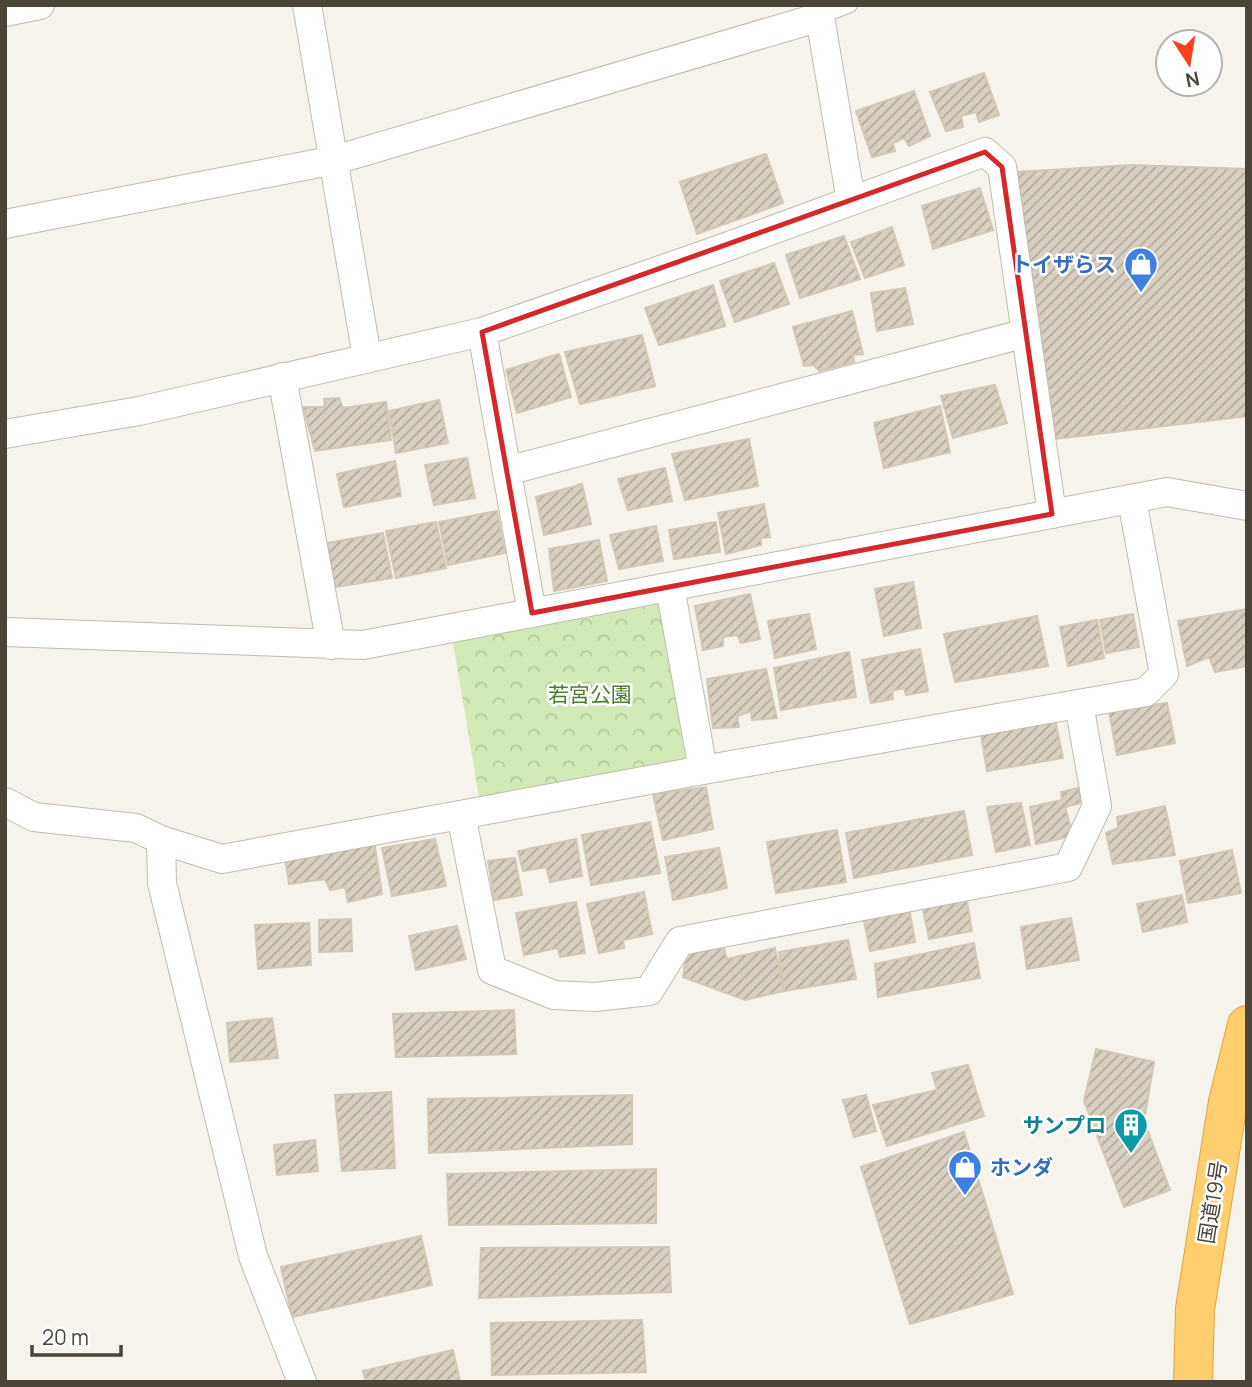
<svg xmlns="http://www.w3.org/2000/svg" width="1252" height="1387" viewBox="0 0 1252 1387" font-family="Manrope,'Noto Sans JP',sans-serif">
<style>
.park{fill:url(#park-crowns)}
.building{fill:url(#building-hatch);stroke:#d3c7b4;stroke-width:2}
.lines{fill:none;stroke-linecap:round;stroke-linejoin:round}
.lane-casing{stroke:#c2bbae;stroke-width:16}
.street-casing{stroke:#c2bbae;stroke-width:30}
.highway-casing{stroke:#e0a43c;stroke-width:40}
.lane{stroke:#fff;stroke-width:14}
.street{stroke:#fff;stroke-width:28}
.highway{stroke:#ffcf6e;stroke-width:38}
.marked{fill:none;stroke:#d62828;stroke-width:5;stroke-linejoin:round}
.labels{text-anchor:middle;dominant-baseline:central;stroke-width:5;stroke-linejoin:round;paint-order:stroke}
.shop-label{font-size:21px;font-weight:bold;fill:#366cbe;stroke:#fff;text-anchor:end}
.park-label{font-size:21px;fill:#4a7f2a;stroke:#fff}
.culture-label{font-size:21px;font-weight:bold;fill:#0d838f;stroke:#fff;text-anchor:end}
.street-label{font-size:21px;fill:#4b4439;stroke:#fff}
</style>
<defs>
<pattern id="park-crowns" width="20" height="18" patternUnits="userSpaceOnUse" patternTransform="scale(1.75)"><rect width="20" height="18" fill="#d2eab5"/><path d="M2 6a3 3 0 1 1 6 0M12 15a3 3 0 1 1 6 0" fill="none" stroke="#b6ca9c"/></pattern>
<pattern id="building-hatch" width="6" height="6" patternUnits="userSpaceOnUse" patternTransform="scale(1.75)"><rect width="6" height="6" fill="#d8cfc1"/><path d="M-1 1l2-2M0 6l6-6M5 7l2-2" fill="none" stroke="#b1aa9e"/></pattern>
</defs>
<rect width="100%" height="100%" fill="#f6f3ec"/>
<polygon class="park" points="661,596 689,760 479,797 452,636"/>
<g class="building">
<polygon points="984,73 999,115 979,122 976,112 961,116 963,127 946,131 930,92"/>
<polygon points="914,91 930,136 909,146 904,138 893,143 895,151 872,157 856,111"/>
<polygon points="766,154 783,203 697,234 680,182"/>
<polygon points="1131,165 1247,169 1247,416 1056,439 1017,172"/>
<polygon points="980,188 993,230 933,249 922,206"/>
<polygon points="892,227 904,265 865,278 851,242"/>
<polygon points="844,236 860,279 800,298 786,255"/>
<polygon points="774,263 789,304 735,322 720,281"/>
<polygon points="713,285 725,326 659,345 645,308"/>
<polygon points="905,288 913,324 877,331 871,293"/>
<polygon points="852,311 863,354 853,355 854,362 819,371 814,365 804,366 793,327"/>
<polygon points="642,335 655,386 580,404 565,352"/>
<polygon points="559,354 571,397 517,413 506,370"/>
<polygon points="995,385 1007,423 953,438 941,396"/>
<polygon points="339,398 343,408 386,402 391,440 315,451 303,407 325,407 324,399"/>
<polygon points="439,400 448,443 396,453 389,411"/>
<polygon points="940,406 950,452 884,468 874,423"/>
<polygon points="749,439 758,486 685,500 672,454"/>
<polygon points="467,458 475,498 434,505 425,465"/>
<polygon points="395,461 401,496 344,507 337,474"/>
<polygon points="665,468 672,501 628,510 618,479"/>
<polygon points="582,484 591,524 544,535 536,497"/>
<polygon points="764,504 770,537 761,538 761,545 726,554 718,513"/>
<polygon points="497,511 505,553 448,565 439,522"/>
<polygon points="436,522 446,568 396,578 386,531"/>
<polygon points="716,522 720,552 674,559 669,530"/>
<polygon points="656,526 663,561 619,569 610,535"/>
<polygon points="383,533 392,578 335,587 327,543"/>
<polygon points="599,540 607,581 554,591 549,549"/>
<polygon points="913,582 921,628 884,636 875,589"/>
<polygon points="750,594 760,639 741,643 737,635 723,637 723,646 703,650 695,606"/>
<polygon points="1247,609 1247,666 1215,672 1209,657 1187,666 1178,621"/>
<polygon points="809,614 816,649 775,658 768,621"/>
<polygon points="1133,614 1139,647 1106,653 1100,620"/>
<polygon points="1037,616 1048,666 955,682 944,634"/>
<polygon points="1097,620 1104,658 1068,666 1060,627"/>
<polygon points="920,649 928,691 906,695 904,688 892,691 893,699 871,703 862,660"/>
<polygon points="849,652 856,697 781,710 774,668"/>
<polygon points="766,669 777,718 752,720 751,711 737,716 739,727 713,728 707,679"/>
<polygon points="1167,703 1175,743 1117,755 1109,712"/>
<polygon points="1054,715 1063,758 987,771 980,728"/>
<polygon points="706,787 713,829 663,840 653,794"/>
<polygon points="1079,788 1080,803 1065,807 1073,836 1036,844 1030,807 1062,800 1061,792"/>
<polygon points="1021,803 1030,845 996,852 987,807"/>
<polygon points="1165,806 1175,855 1113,864 1106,833 1118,828 1117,817"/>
<polygon points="964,811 972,855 854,878 846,833"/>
<polygon points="650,822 660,873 591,885 582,835"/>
<polygon points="837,830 846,882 776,893 767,842"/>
<polygon points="435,839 446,886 392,896 382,848"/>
<polygon points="576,839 582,876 550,882 546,867 523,871 518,851"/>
<polygon points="374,840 382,894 348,902 345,887 330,890 325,879 289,884 285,858"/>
<polygon points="719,848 727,888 673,900 665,857"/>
<polygon points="1232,850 1241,893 1188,903 1180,861"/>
<polygon points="515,858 522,895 494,900 488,861"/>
<polygon points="644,892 652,934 623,940 624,948 599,953 587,904"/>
<polygon points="1182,895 1187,922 1143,932 1137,904"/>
<polygon points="966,896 972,931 929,939 922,904"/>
<polygon points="576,902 585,953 560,957 558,948 524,955 516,913"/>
<polygon points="909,908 915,942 870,951 863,916"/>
<polygon points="1071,918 1079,960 1027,969 1021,927"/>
<polygon points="351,919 352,951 319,952 319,920"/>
<polygon points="309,923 311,965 258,969 255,925"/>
<polygon points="457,926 466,959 416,970 409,936"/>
<polygon points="848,940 856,979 784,991 779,952"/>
<polygon points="722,941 727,959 775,948 784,991 745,1000 683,977 687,945"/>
<polygon points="974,943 980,978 878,997 875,964"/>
<polygon points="514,1010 516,1054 396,1057 393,1014"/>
<polygon points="272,1018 278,1058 230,1062 227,1023"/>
<polygon points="1096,1049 1154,1062 1144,1121 1170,1190 1124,1207 1084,1101"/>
<polygon points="968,1065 984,1116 887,1146 873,1105 937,1090 932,1073"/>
<polygon points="391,1092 395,1168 342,1171 335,1095"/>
<polygon points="632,1095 632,1144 429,1153 428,1099"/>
<polygon points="866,1095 876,1131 854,1137 843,1100"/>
<polygon points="964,1132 1013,1294 910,1324 861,1167"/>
<polygon points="315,1140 318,1171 277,1175 274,1145"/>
<polygon points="656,1169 656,1223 449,1225 447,1174"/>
<polygon points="421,1236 432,1285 292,1317 281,1267"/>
<polygon points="669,1247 671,1292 479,1298 481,1248"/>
<polygon points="642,1320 646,1372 492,1375 491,1323"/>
<polygon points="453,1350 460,1382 366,1382 363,1371"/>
</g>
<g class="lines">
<g class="lane-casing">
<polyline id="lane" points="820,17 850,5"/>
</g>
<g class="street-casing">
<g id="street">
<polyline points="307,5 367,357"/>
<polyline points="818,5 851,201"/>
<polyline points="5,12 40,5"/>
<polyline points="5,224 335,160 820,17"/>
<polyline points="482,332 532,613"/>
<polyline points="282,377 331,645"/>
<polyline points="5,434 139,411 482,332 718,250 985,152 1002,167 1052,514"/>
<polyline points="507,471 1026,333"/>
<polyline points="670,587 703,770"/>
<polyline points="5,632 363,645 1167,492 1247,506"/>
<polyline points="5,802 34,817 136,828 161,840 222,859 703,770 1146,692 1164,674 1132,500"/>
<polyline points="461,815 492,970 554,995 595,997 649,991 680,941 1068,867 1097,806 1079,704"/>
<polyline points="161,840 162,883 253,1256 302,1382"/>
</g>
</g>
<g class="highway-casing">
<polyline id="highway" points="1193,1382 1195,1309 1228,1102 1247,1025"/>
</g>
<use href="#lane" class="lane"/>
<use href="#street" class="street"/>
<use href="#highway" class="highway"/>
</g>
<path class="marked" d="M985,152L1002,167L1052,514L532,613L482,332Z"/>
<defs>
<g id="shop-pin" transform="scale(1.75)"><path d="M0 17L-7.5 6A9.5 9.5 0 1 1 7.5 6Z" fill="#3f7fe0" stroke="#fff"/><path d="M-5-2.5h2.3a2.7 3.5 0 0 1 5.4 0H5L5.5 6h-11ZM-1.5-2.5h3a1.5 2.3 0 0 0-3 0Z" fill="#fff"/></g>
<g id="building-pin" transform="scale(1.75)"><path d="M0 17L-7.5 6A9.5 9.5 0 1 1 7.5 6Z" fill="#0f9aa8" stroke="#fff"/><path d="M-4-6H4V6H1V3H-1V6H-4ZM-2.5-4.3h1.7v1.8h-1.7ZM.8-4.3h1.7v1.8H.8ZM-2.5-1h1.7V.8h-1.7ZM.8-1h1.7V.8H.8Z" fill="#fff"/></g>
</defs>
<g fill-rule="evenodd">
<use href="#shop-pin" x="1141" y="264"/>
<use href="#building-pin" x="1131" y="1125"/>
<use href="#shop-pin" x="965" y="1167"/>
</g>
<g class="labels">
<g class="shop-label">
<text x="1116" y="264">トイザらス</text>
<text x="990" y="1167" text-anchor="start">ホンダ</text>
</g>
<g class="park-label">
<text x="590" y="694">若宮公園</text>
</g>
<g class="culture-label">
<text x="1106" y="1125">サンプロ</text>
</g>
<g class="street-label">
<text transform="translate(1212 1202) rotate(-81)">国道19号</text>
</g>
</g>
<rect width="1252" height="1387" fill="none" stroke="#4b4439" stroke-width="14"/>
<g transform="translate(1189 63) rotate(168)"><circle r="33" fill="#ffffff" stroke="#b7b4b0" stroke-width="2"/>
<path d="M0-5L12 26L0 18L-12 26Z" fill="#fc3f1d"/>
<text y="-10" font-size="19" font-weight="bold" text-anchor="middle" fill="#4b4439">N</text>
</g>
<path d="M32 1345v10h89v-10" fill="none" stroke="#4b4439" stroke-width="3.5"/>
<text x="42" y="1345" font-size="21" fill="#4b4439" stroke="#ffffff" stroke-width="5" paint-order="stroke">20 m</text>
</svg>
